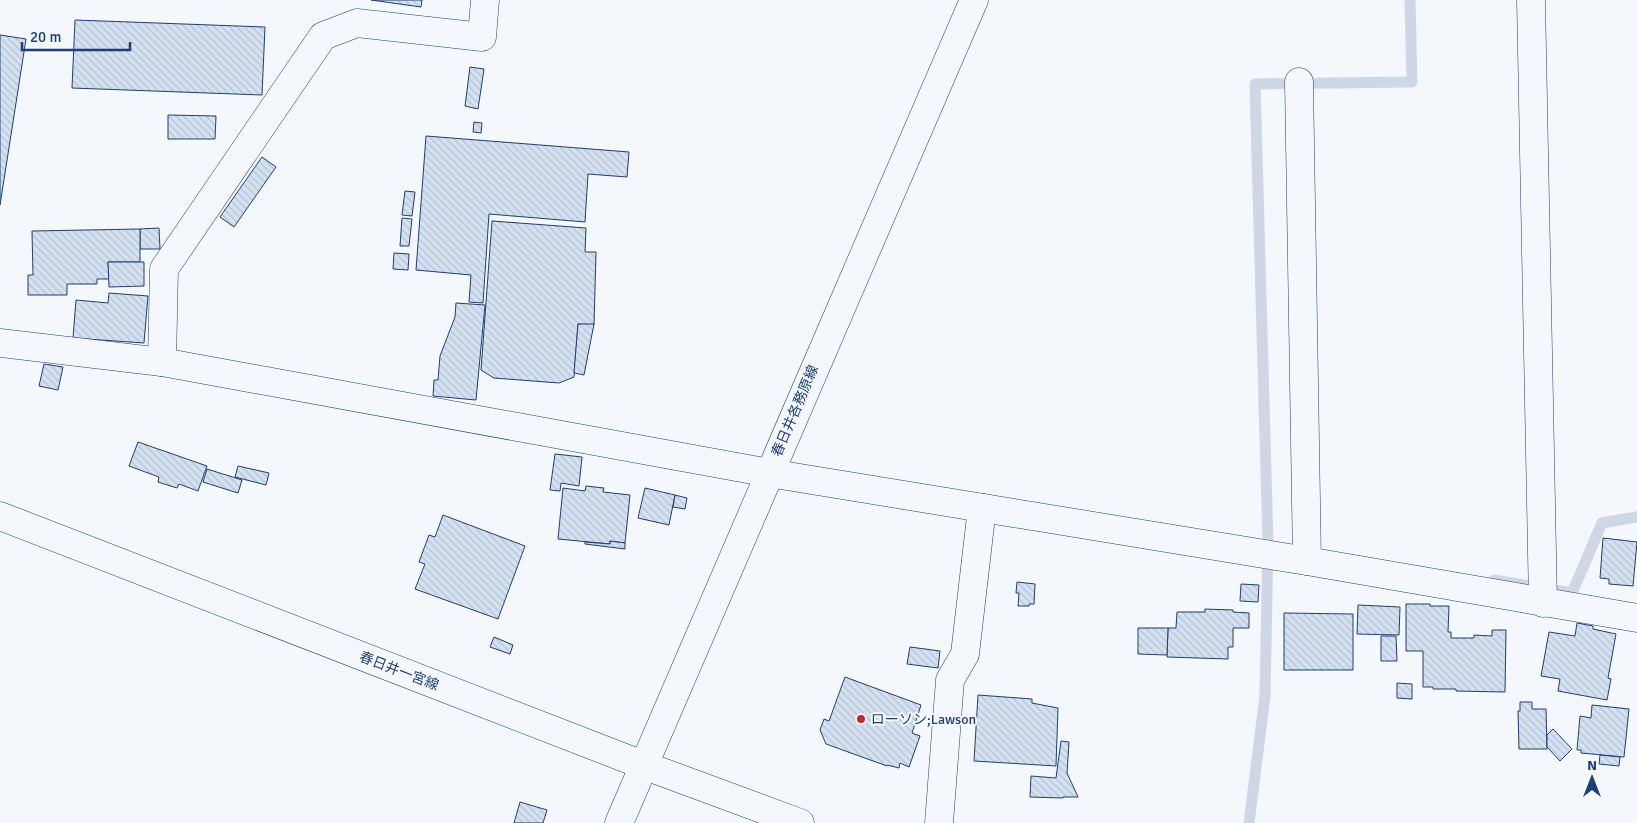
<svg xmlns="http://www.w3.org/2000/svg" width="1637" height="823" viewBox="0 0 1637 823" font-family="Signika,'Noto Sans JP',sans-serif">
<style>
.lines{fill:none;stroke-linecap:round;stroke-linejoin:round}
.stream{stroke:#cfd7e4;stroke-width:11}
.building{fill:url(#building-back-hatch);stroke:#1d3f73}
.minor-casing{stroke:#1d3f73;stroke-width:29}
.major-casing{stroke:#1d3f73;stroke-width:29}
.minor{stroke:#f4f7fb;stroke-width:28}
.major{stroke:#f4f7fb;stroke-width:28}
.poi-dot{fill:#c62828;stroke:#f4f7fb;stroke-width:2}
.labels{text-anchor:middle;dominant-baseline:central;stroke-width:4;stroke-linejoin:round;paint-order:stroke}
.street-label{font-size:14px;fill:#1d3f73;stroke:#f4f7fb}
.poi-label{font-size:14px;fill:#1d3f73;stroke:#f4f7fb;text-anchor:start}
</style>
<defs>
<pattern id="building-back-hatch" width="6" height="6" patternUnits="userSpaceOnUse" patternTransform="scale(1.25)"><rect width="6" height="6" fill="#d5e0f0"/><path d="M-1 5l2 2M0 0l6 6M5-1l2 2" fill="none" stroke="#b6c1d1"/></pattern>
</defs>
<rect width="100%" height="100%" fill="#f4f7fb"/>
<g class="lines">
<g class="stream">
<polyline points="1494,580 1572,593 1602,523 1637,517"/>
<polyline points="1249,823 1265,696 1268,543 1255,84 1412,82 1410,0"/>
</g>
</g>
<g class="building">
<polygon points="371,0 422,0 421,7"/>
<polygon points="75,20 265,27 262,95 72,88"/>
<polygon points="0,35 26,39 0,205"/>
<polygon points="470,67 484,69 478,109 465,106"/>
<polygon points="168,115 216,116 215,139 168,139"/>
<polygon points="474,122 482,123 481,133 473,132"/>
<polygon points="426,136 629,152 627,177 588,174 585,222 489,214 483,303 469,302 471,275 416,270"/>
<polygon points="262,157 276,167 234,227 220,217"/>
<polygon points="405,191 415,192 412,216 402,215"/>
<polygon points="402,218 412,219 409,246 400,246"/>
<polygon points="492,221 586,228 585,252 596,252 594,325 578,324 574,377 559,383 494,378 481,370"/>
<polygon points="159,228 160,249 140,249 140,229"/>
<polygon points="140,229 140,262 108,262 109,279 97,279 97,284 67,284 67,295 28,295 28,275 33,275 32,231"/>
<polygon points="394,253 409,254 408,270 393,269"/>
<polygon points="108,262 144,262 144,286 109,287"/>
<polygon points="109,293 148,296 144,343 73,338 76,300 108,303"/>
<polygon points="456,303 485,305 476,400 433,396 434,380 438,380 440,356 455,317"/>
<polygon points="578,324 594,324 584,375 574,373"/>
<polygon points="44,364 63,367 58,390 39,386"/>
<polygon points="138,442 207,466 198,491 179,484 177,488 158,482 159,477 129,466"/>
<polygon points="555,454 582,457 579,486 561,483 560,491 550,490"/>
<polygon points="238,466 269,473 266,485 235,477"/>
<polygon points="207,469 242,480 238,493 203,482"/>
<polygon points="586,486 604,488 603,492 630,495 625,543 610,541 610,544 558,539 563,488 585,491"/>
<polygon points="645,488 675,495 669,525 638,518"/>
<polygon points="675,495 687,498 685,509 673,507"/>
<polygon points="443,515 525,546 498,619 415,589 425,564 419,562 429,535 435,537"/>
<polygon points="1603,538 1637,542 1633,586 1609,584 1609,579 1600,578"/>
<polygon points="610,541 625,543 625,549 585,544 585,542 610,544"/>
<polygon points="1017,582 1035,584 1034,604 1029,604 1029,606 1018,606 1019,593 1016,593"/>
<polygon points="1241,584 1259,585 1258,602 1240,601"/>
<polygon points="1406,604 1430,604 1430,606 1449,606 1448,632 1451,632 1451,638 1474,638 1474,635 1492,636 1492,630 1506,630 1505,692 1456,691 1456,689 1433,689 1433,687 1423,687 1423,651 1406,651"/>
<polygon points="1358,605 1400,607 1399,635 1357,634"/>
<polygon points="1205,609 1233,610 1233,612 1249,613 1249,628 1233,628 1233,647 1228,647 1228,659 1167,657 1168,628 1176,628 1177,612 1205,612"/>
<polygon points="1284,613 1353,614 1353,670 1284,670"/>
<polygon points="1577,623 1593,626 1593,629 1616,634 1608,678 1611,679 1607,700 1558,691 1560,679 1541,676 1549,632 1575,636"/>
<polygon points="1138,628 1168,628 1167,655 1138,654"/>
<polygon points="1381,636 1396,636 1397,661 1381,661"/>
<polygon points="494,637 513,645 510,654 490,647"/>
<polygon points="910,647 940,651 938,668 907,664"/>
<polygon points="845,677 921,705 912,733 920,736 909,767 900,763 899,768 887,765 887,766 826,744 820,730 824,719 829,721"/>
<polygon points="1397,683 1412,684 1412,699 1397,698"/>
<polygon points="978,695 1032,699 1032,703 1058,708 1056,766 974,761"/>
<polygon points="1520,702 1532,702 1532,709 1546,709 1547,749 1519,749 1518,711 1520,711"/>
<polygon points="1592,705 1629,709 1624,757 1581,753 1581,750 1577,750 1580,716 1591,718"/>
<polygon points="1553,729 1572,749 1560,761 1547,747 1547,735"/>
<polygon points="1061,741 1069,742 1067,773 1078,797 1063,797 1063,798 1030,797 1031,776 1056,778"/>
<polygon points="1600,755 1620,757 1619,766 1599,764"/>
<polygon points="520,802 547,810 543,823 514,823"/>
</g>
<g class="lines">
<g class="minor-casing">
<g id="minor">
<polyline points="1531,0 1543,603"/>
<polyline points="1299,82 1307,561"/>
<polyline points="0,343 162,362 769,473 1307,561 1637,618"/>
<polyline points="162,362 164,269 323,36 357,23 482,37 485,0"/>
<polyline points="939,823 950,680 965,654 982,508"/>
</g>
</g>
<g class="major-casing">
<g id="major">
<polyline points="0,516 643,765 800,823"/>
<polyline points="619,823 974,0"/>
</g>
</g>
<use href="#minor" class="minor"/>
<use href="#major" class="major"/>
</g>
<circle class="poi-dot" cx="861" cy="719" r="5"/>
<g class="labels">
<g class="street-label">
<text transform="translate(795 411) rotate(-67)">春日井各務原線</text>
<text transform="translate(399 671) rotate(21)">春日井一宮線</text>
</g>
<g class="poi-label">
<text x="871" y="719">ローソン;Lawson</text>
</g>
</g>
<g transform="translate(1592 778)" stroke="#f4f7fb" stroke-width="4" paint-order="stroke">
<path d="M0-4L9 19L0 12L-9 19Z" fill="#1d3f73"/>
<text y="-8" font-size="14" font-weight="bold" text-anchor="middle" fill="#1d3f73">N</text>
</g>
<path d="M22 42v8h108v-8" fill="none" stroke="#1d3f73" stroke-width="2.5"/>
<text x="30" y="42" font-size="15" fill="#1d3f73" stroke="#f4f7fb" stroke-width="4" paint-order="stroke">20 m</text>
</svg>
